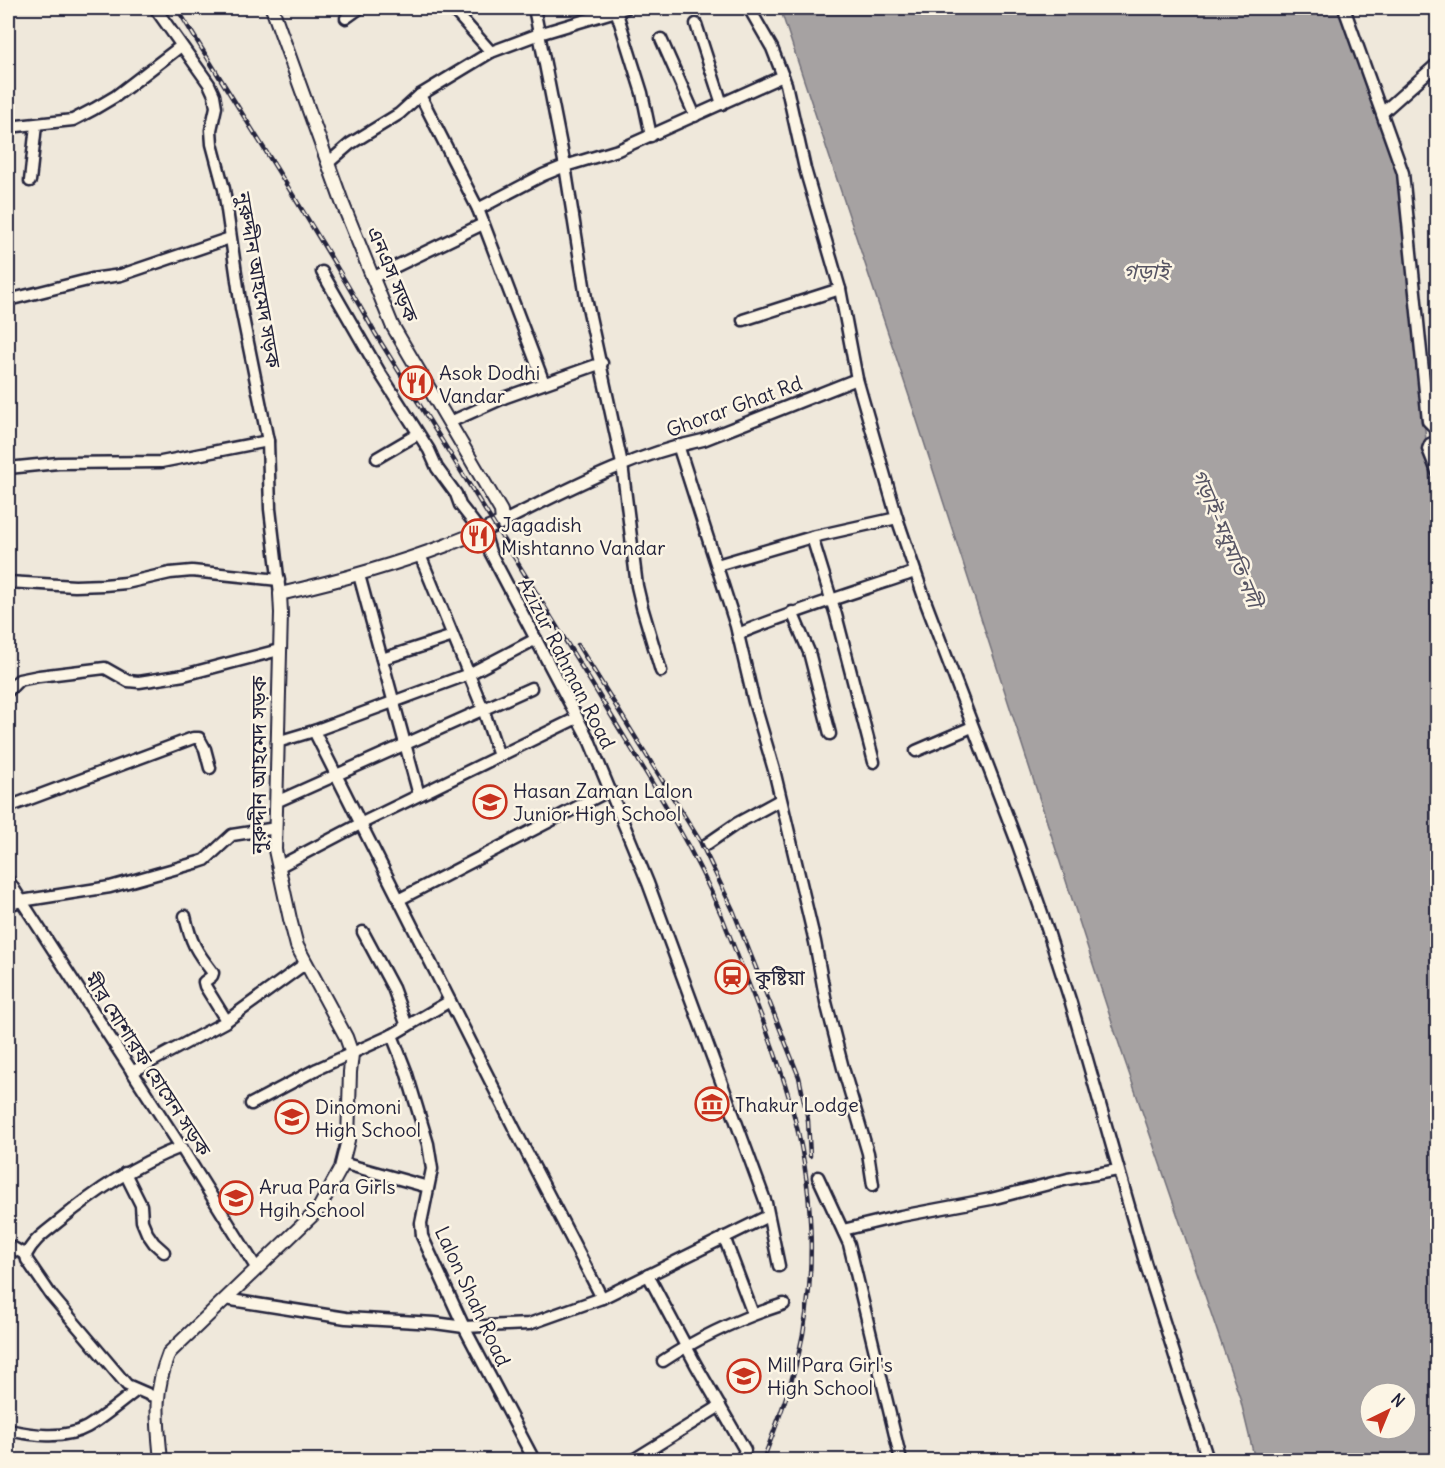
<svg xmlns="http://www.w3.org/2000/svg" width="1445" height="1468" viewBox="0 0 1445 1468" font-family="Delius,'Noto Sans Bengali',sans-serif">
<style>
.water{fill:#a6a2a2;stroke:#716f79;stroke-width:1.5;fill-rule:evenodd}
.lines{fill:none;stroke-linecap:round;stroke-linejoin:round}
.minor-casing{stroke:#22223b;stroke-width:15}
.major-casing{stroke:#22223b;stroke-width:16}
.minor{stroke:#fcf5e5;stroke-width:10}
.major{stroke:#fcf5e5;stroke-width:12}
.rail-casing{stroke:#22223b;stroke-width:4.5}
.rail{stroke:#fcf5e5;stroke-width:2;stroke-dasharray:7;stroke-linecap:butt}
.labels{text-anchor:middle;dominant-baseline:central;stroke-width:5;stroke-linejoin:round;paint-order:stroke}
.street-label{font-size:20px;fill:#22223b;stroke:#fcf5e5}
.poi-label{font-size:20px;fill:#22223b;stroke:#fcf5e5;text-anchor:start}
.water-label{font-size:21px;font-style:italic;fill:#575564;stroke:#fcf5e5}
</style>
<rect width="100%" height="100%" fill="#efe8db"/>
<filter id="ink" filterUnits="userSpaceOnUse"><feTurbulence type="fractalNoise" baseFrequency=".0167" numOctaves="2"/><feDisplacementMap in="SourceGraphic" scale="12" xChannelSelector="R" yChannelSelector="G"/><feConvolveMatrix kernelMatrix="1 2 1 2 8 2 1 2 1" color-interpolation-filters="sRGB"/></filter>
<g filter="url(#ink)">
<path class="water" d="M780,8H1342L1401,174L1437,558V1460H1255L1240,1398L1116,1035L913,408ZM1370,1393H1406V1429H1370Z"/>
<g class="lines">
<g class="minor-casing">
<g id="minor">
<polyline points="155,8 209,84 214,95 216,107 211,130 212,144 224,189 241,308 268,441 270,509 280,594"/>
<polyline points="452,8 491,52"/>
<polyline points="534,8 565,166 586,298 622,464 637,586 642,607 661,671"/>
<polyline points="749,8 772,48 786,84 805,169 840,289 857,379 897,518 926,603 1018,845 1042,913 1071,1003 1145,1262 1208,1460"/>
<polyline points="1344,8 1403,173 1428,421 1438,431"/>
<polyline points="616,10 642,93 651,136"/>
<polyline points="346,18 360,8"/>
<polyline points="696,24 722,104"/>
<polyline points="661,39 695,116"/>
<polyline points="420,95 478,209 544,383"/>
<polyline points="1382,113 1438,63"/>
<polyline points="8,127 73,120 94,109 116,96 181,46"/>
<polyline points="328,163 350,144 399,114 420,95 491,52 539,34 626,8"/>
<polyline points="30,181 36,125"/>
<polyline points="478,209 543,175 565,166 618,150 783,76"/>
<polyline points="322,272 380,373 429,450 437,468 456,494 460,505 481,532"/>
<polyline points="372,278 483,224"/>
<polyline points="8,300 92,279 121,275 230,238"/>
<polyline points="743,320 840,289"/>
<polyline points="450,422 506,397 602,363"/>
<polyline points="1438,441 1430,444 1428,449 1438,474"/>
<polyline points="678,445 736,626 754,702 774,770 815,942 826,1002 843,1068 868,1153 873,1185"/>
<polyline points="377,458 418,434"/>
<polyline points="8,468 58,463 161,462 268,441"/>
<path d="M502,522C567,490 631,455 703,440L857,379"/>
<polyline points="484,532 490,552 590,742 648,883 766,1203 779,1266"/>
<polyline points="812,537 836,615 874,762"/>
<polyline points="420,555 483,709 499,756"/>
<polyline points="717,565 812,537 897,518"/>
<polyline points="359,575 419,795"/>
<polyline points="8,582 75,586 104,585 126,583 170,573 192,571 279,580"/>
<polyline points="792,612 809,652 830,734"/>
<path d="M738,634C796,610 856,592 915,572"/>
<polyline points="382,659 453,636"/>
<polyline points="8,691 19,680 39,676 105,668 128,681 139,682 184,675 279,650"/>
<polyline points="314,731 514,1128 602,1298"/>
<polyline points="277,742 314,731 469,674 536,639"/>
<polyline points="916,751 972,727"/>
<polyline points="276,802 531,688"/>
<polyline points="8,807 193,738 199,738 205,749 210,768"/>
<polyline points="707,844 736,824 780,800"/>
<polyline points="278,867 362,823 577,718"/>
<polyline points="8,880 181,1147 257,1269"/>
<polyline points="400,899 610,790"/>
<polyline points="8,905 21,901 110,887 199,862 205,860 232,835 276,828"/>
<path d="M185,916C191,943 196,951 213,973L212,976L204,982L205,986L226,1020"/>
<polyline points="363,932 393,988 407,1026"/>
<polyline points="392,1035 406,1071 428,1144 432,1169 421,1223 422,1236 464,1327 534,1460"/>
<polyline points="132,1072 225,1022 306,963"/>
<polyline points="251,1104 317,1069 392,1035 450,1001"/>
<polyline points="342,1163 428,1187"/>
<polyline points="125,1173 141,1205 142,1221 147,1233 154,1243 164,1252"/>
<polyline points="818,1177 849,1244 901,1460"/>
<polyline points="843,1230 901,1216 991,1199 1068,1179 1118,1170"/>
<polyline points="724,1237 753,1314"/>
<polyline points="8,1245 26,1255"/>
<polyline points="648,1275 696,1365 745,1450 741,1460"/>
<polyline points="225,1299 346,1318 435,1323 464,1327 529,1324 602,1298 768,1216"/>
<path d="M663,1361C701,1336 741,1318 784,1304"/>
<path d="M157,1398L127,1385L116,1372L51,1295L27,1260L26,1255C33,1240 46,1232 58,1222C97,1190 134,1165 181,1147"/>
<path d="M8,1430C32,1435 64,1440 87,1427C104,1417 121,1402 137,1390"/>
<polyline points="633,1460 720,1406"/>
</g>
</g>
<g class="major-casing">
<path id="major" d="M161,1460C157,1419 153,1393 169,1353L318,1210L341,1168L348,1140L350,1072L352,1054L346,1037L297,946L290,919L275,850L281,613L280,594C337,581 392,566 447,545C466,537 484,531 502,522L501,511L392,325L342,202L272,8"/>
</g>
<use href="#minor" class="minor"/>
<use href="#major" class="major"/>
<g class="rail-casing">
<g id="rail">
<path d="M177,8C242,116 313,222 375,333C449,452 524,572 597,692C640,764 688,836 721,914C745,976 772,1038 790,1101C814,1183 818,1275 798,1357C789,1392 776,1427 763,1460"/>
<polyline points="578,645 700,841 733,910 799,1077 808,1120 810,1156"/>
</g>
</g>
<use href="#rail" class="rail"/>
</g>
</g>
<defs>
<g id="restaurant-ring" transform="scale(1.725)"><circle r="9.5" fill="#fcf5e5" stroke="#c8321e" stroke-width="1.5"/><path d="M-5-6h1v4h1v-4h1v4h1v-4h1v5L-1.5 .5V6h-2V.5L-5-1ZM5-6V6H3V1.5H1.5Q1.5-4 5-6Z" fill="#c8321e"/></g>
<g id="school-ring" transform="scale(1.725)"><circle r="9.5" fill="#fcf5e5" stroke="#c8321e" stroke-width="1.5"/><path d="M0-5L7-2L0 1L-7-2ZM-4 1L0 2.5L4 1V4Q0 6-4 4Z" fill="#c8321e"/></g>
<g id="station-ring" transform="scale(1.725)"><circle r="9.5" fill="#fcf5e5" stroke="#c8321e" stroke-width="1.5"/><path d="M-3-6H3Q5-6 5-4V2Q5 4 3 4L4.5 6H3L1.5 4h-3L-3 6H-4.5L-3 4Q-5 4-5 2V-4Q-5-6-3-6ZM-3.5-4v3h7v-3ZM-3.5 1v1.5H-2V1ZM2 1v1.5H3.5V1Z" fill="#c8321e"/></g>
<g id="museum-ring" transform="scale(1.725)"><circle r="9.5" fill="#fcf5e5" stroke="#c8321e" stroke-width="1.5"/><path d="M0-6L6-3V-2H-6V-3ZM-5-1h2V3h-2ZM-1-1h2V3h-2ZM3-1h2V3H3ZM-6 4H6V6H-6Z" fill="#c8321e"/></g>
</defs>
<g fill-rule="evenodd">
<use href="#restaurant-ring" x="416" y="383"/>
<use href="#restaurant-ring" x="478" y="536"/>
<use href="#school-ring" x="490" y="802"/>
<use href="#station-ring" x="732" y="977"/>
<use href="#museum-ring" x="712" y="1104"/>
<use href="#school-ring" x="292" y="1117"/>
<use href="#school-ring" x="236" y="1198"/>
<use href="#school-ring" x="744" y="1376"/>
</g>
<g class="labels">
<g class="street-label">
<text transform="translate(393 274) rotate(67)">এনএস সড়ক</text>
<text transform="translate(259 280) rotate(80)">নুরুদ্দীন আহমেদ সড়ক</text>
<text transform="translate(734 406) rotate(-20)">Ghorar Ghat Rd</text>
<text transform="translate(567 663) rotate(63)">Azizur Rahman Road</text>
<text transform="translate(258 765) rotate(-90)">নুরুদ্দীন আহমেদ সড়ক</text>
<text transform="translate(148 1064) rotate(57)">মীর মোশারফ হোসেন সড়ক</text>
<text transform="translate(473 1296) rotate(65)">Lalon Shah Road</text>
</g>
<g class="poi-label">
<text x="439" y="372">Asok Dodhi<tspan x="439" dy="23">Vandar</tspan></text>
<text x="501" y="524">Jagadish<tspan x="501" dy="23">Mishtanno Vandar</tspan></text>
<text x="513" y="790">Hasan Zaman Lalon<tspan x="513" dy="23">Junior High School</tspan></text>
<text x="755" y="977">কুষ্টিয়া</text>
<text x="735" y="1104">Thakur Lodge</text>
<text x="315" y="1106">Dinomoni<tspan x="315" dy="23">High School</tspan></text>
<text x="259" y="1186">Arua Para Girls<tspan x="259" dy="23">Hgih School</tspan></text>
<text x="767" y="1364">Mill Para Girl's<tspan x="767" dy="23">High School</tspan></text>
</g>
<g class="water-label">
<text x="1146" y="271">গড়াই</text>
<text transform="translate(1227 538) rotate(67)">গড়াই-মধুমতি নদী</text>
</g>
</g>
<rect width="1445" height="1468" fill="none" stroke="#fcf5e5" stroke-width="30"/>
<rect x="15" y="15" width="1415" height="1438" fill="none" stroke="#22223b" stroke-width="2" filter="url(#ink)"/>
<g transform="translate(1388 1411) rotate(43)"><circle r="28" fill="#fcf5e5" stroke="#a5a1a1" stroke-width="1.5"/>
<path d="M0-4.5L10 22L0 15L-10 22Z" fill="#c8321e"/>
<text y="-9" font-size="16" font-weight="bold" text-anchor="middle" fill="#22223b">N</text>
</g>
</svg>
